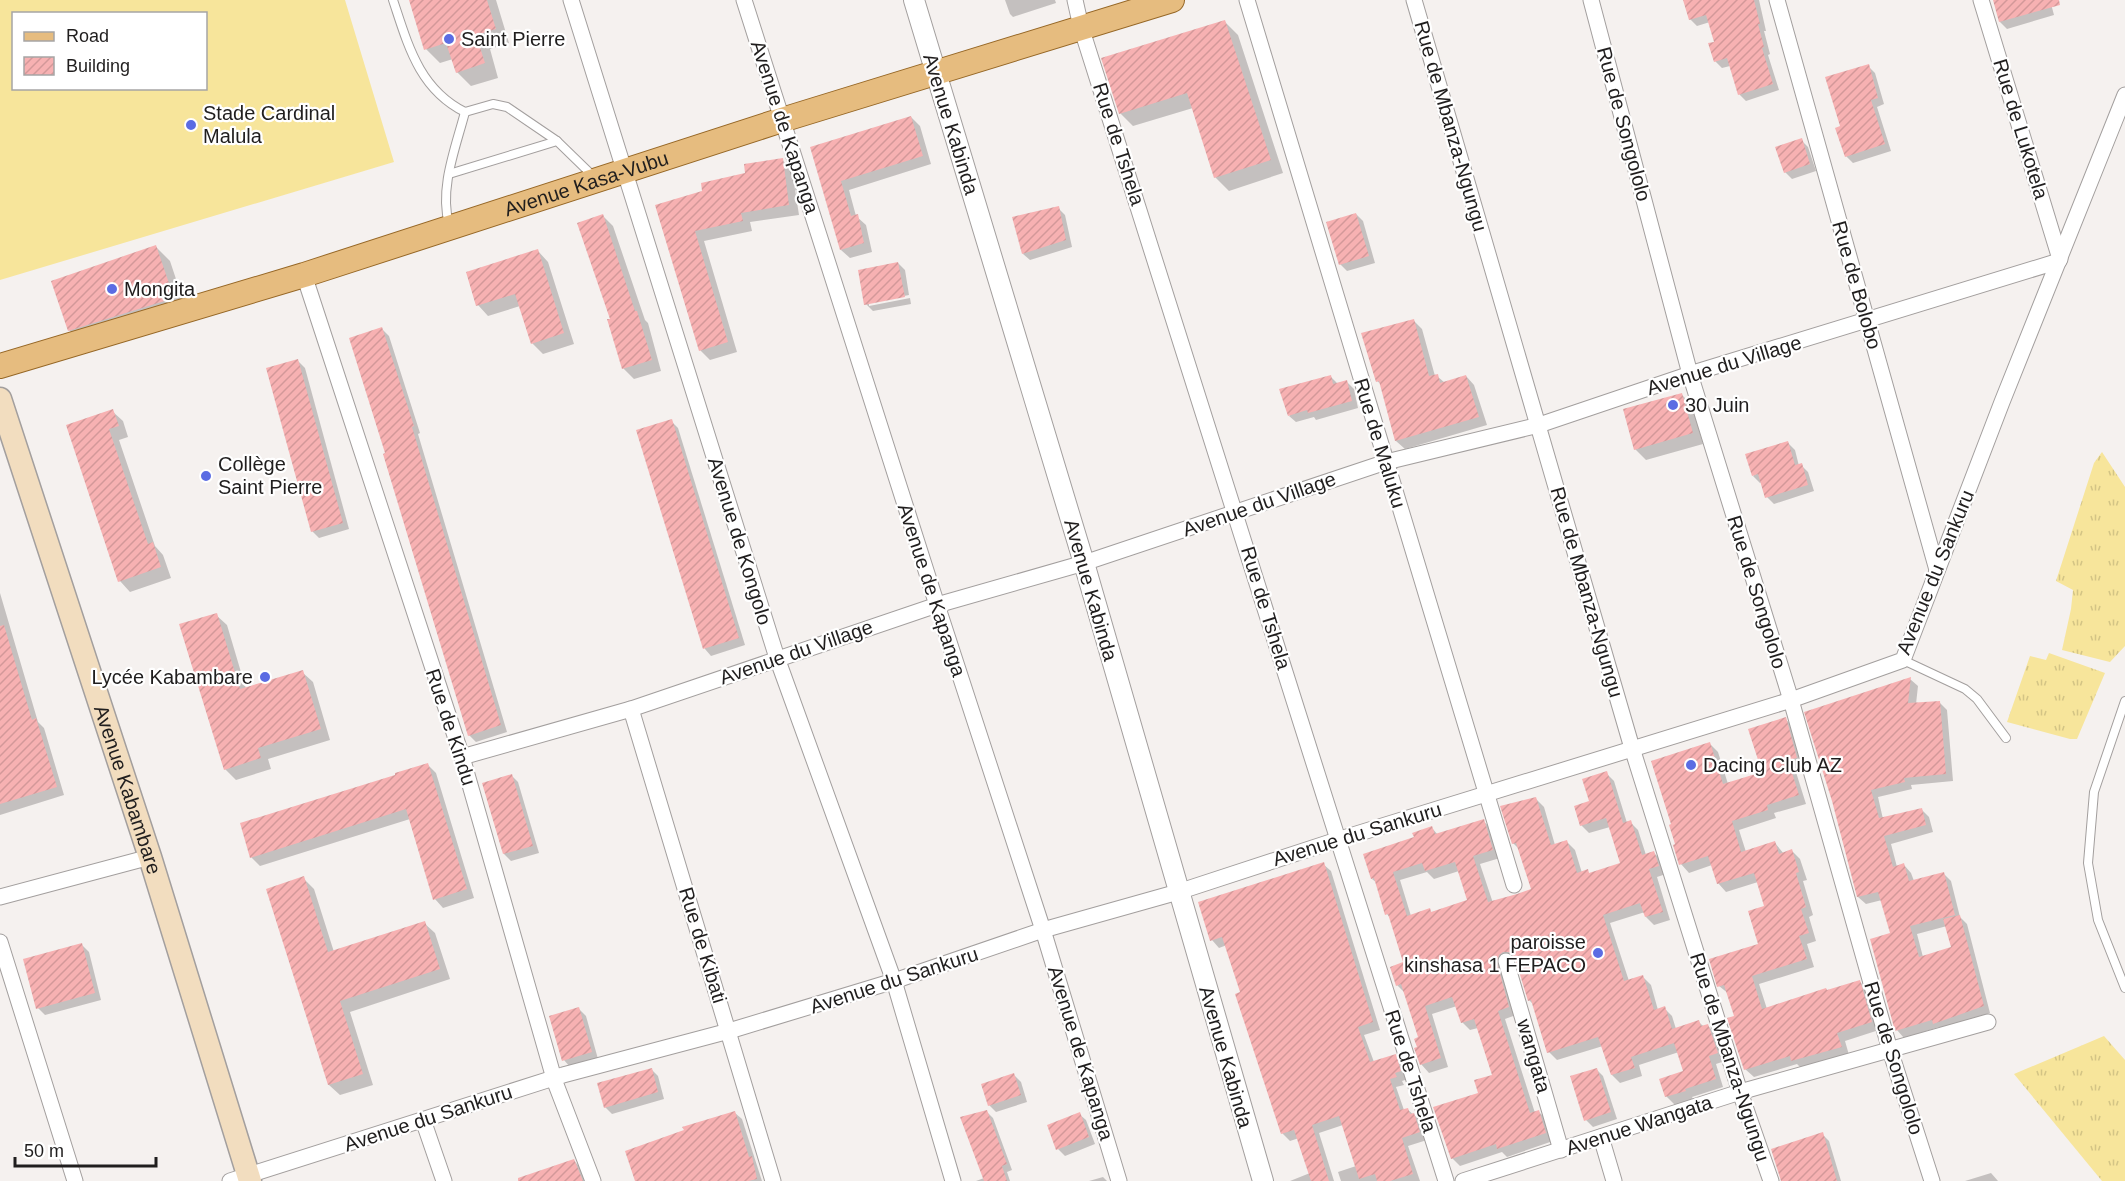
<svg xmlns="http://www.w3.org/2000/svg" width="2125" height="1181" viewBox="0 0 2125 1181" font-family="Arial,sans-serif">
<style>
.grass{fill:url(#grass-tufts)}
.pitch{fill:#f7e59b;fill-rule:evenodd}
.shadow{fill:#0003;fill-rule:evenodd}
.building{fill:url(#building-hatch);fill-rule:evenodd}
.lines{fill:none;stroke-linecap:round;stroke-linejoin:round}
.service-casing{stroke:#a39f9e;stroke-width:10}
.minor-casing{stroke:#a39f9e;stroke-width:17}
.tertiary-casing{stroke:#a39f9e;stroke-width:22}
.secondary-casing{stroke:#a39f9e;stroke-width:25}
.primary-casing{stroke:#966726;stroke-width:26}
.service{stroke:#fff;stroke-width:8}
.minor{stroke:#fff;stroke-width:15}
.tertiary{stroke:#fff;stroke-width:20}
.secondary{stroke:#f2ddbf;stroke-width:22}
.primary{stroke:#e6bc7f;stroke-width:24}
.poi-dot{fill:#5b6ce3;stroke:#fff;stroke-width:2}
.labels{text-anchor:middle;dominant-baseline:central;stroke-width:4.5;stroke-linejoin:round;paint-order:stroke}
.poi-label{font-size:20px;fill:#201e1e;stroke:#fff;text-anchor:start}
.street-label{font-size:20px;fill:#201e1e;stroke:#fff}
</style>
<defs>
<pattern id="grass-tufts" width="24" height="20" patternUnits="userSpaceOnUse" patternTransform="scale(1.5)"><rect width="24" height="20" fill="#f7e59b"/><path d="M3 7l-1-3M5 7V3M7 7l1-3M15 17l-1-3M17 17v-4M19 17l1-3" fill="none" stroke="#d3c485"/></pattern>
<pattern id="building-hatch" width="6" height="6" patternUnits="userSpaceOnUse" patternTransform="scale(1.5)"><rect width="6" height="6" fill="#f7b1b2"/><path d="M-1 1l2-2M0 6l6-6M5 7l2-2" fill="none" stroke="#d39899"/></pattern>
</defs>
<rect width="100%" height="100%" fill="#f5f1ef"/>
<g class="grass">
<polygon points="2102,452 2125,487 2125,646 2110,662 2062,650 2071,609 2073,590 2056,581 2094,463"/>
<polygon points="2049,653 2105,673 2077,739 2070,739 2007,722 2030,656 2046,660"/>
<polygon points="2104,1036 2125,1060 2125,1181 2102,1181 2014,1074"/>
</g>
<path class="pitch" d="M0,0H345L394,162L0,280ZM14,14H206V88H14Z"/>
<g class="shadow">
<polygon points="410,0 496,0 509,43 490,49 498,78 471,86 457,72 453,59 440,63 426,49"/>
<polygon points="1005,0 1055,0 1056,3 1013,17 1010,14"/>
<polygon points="1685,0 1759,0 1766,31 1764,31 1770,54 1768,55 1779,90 1746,101 1739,94 1730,66 1722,68 1715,61 1716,43 1710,22 1697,26 1690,19"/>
<polygon points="1995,0 2050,0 2054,15 2007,29 2000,22"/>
<polygon points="1225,22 1238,35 1283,173 1229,191 1215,177 1193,108 1133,126 1120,113"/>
<polygon points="1868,66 1875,73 1884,104 1877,107 1891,151 1853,163 1846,156 1842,127"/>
<polygon points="911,117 920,126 931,164 849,190 856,216 866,225 872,252 850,258 841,250 812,148"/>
<polygon points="1801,140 1808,147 1816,171 1792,179 1785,172"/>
<polygon points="782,160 792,170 799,215 750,222 752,231 704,241 737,352 710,360 700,350 657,206 704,192"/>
<polygon points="1058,208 1065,215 1072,247 1030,260 1023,254"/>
<polygon points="1356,214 1363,221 1375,263 1347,271 1340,264"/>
<polygon points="603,216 613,226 645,320 648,323 661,371 634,379 623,368 612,320"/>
<polygon points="156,247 170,261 187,312 83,344 69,330"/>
<polygon points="538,251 548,262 574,344 543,354 532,343 520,306 488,316 478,305"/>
<polygon points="898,263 905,270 909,295 869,303 869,306 910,298 911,304 873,311 866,304"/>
<polygon points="1413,320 1422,329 1435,376 1437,376 1445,383 1466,376 1474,385 1487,425 1405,449 1396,441 1382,385 1377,381"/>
<polygon points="382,329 389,336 420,433 418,434 507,732 476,742 469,735 387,454"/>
<polygon points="298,361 305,368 349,529 319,538 312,531"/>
<polygon points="1330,376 1337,383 1347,382 1354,389 1358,408 1316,420 1314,417 1296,422 1289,416"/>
<polygon points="1681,394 1692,405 1703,444 1646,460 1635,449"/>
<polygon points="112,411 123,421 128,437 119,440 155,546 163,555 171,578 130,592 120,581 68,426"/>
<polygon points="671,421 678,428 745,645 711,656 705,649 638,431"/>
<polygon points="1788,443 1795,450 1799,466 1801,465 1808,472 1814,491 1774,504 1767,497 1762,482 1760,483 1753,476"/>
<polygon points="0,593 38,722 44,728 64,795 0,815"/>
<polygon points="216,615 227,625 246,689 302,672 313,682 330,740 268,759 271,769 236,780 225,769"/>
<path d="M1910,679L1918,686L1916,704L1939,702L1947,710L1953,781L1911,785L1912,789L1878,797L1883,819L1921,809L1929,817L1933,832L1891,844L1897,867L1904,865L1911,873L1914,881L1943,873L1951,881L1960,917L1967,924L1990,1013L1942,1030L1939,1027L1904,1038L1897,1030L1892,934L1882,900L1866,904L1858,897L1833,801ZM1947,926L1953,948L1923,957L1917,934Z"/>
<polygon points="1785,719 1794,727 1804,766 1795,769 1806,804 1774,813 1776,818 1739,830 1746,852 1775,843 1784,854 1792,851 1800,859 1807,880 1803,881 1813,915 1809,917 1816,941 1807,944 1814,967 1759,984 1767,1009 1860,982 1868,990 1879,1030 1845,1041 1849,1055 1801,1068 1797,1064 1754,1077 1745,1069 1736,1017 1729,994 1719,986 1760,945 1766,907 1758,882 1726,892 1718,883 1712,865 1689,873 1681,864 1710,744 1718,752 1728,784 1763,773"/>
<polygon points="427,764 436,773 474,898 443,908 435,899 410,819 260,866 251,857 397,776"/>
<path d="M1606,773L1614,781L1627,823L1630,822L1638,830L1646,855L1654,853L1662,861L1666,874L1657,877L1670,920L1654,925L1646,917L1645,912L1610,923L1629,981L1643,977L1651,985L1658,1010L1664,1008L1672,1016L1676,1029L1699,1022L1704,1027L1708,1026L1716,1034L1725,1061L1716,1064L1723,1087L1692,1097L1693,1099L1675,1105L1667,1097L1661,1080L1685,1072L1679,1052L1639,1065L1642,1076L1620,1083L1612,1075L1603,1046L1557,1060L1549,1052L1534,1005L1529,1000L1517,960L1513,959L1516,1015L1505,1019L1535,1113L1539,1112L1547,1120L1553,1141L1507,1157L1502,1152L1460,1166L1452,1158L1480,1094L1494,1076L1478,1028L1470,1030L1462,1022L1457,1006L1432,1014L1448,1067L1429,1073L1421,1064L1418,1048L1420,1038L1406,994L1397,985L1405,963L1391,919L1387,914L1377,883L1372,879L1416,838L1432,828L1438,835L1483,821L1492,829L1500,858L1480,864L1493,903L1533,890L1520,850L1513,843L1536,799L1544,807L1555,845L1567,842L1575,850L1582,873L1587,871L1590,874L1622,864L1610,827L1589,833L1581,825ZM1459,871L1469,901L1432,913L1430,910L1411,916L1400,880L1427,872L1434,879Z"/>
<polygon points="511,775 518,782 539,853 511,861 504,854"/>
<polygon points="1323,864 1331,871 1380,1030 1364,1035 1374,1062 1395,1056 1403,1063 1408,1079 1402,1081 1404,1085 1396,1087 1404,1110 1407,1109 1422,1122 1427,1140 1408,1146 1420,1181 1341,1181 1338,1172 1356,1166 1343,1125 1319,1133 1334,1181 1290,1181 1310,1173 1299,1138 1290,1141 1282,1133 1227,945 1219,948 1212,940"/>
<polygon points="303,878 314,889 334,952 424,923 435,933 450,979 350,1012 373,1085 340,1095 329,1085 267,890"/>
<polygon points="82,945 89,952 101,1000 45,1015 38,1008"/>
<polygon points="579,1009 586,1016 598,1059 570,1067 564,1060"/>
<polygon points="651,1069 658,1076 664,1099 612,1114 605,1107"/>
<polygon points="1596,1069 1603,1076 1617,1119 1593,1127 1586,1120"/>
<polygon points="1014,1075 1021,1082 1027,1102 996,1112 989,1105"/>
<polygon points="986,1111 993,1118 1012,1170 1007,1172 1010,1181 976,1181 984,1178"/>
<polygon points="735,1113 742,1119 762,1181 636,1181"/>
<polygon points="1079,1114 1086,1120 1095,1144 1065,1156 1058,1149"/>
<polygon points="1822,1134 1829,1141 1841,1181 1783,1181"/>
<polygon points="574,1161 583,1170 588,1181 545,1181"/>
<polygon points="1991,1173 1998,1181 1965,1181"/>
<polygon points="1103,1177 1107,1181 1089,1181"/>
</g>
<g class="building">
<polygon points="409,0 487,0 496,29 476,35 485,63 456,73 446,43 424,50"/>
<polygon points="1683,0 1754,0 1760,24 1758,24 1764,47 1762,48 1773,84 1738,95 1727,58 1714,62 1708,43 1714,42 1706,15 1689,20"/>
<polygon points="1993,0 2059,0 2060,5 1999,22"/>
<polygon points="1225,20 1271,160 1214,178 1187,93 1119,114 1101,58"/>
<polygon points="1869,64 1878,98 1871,100 1885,144 1845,157 1835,128 1840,126 1825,77"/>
<polygon points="911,116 923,156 841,181 851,216 858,214 864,243 840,250 810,147"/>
<polygon points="1802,138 1810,164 1784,173 1775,147"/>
<polygon points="783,158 789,205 741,213 743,221 695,231 728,342 699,351 655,205 702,191 701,183 745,173 744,164"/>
<polygon points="1059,206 1066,240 1022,254 1012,217"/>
<polygon points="1356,213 1369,256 1339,265 1326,222"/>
<polygon points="603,214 635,311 637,311 652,360 622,369 607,319 610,319 577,223"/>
<polygon points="156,245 174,298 68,331 51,281"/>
<polygon points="538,249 564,333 531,344 515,294 476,306 466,272"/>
<polygon points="898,262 905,297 864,305 858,270"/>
<polygon points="1414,319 1429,376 1438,374 1440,383 1466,375 1479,417 1395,441 1379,381 1376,382 1361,333"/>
<polygon points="382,327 414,426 412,427 501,725 468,736 383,454 385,453 349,338"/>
<polygon points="298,359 343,523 311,532 266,368"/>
<polygon points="1331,375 1333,384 1347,380 1352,401 1308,413 1307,410 1288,416 1279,389"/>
<polygon points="1682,393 1693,433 1634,450 1623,409"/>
<polygon points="113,409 119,426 109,429 148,544 153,542 161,567 118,582 66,425"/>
<polygon points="672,419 739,638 703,649 636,430"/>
<polygon points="1788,441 1795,465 1802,463 1808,485 1765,498 1758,474 1752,476 1745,454"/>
<polygon points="217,613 240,689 303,670 321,729 258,748 261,758 224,770 179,624"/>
<polygon points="4,625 32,720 36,718 57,787 0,804 0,626"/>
<polygon points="1911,677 1908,703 1940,701 1946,774 1904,778 1905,782 1871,790 1879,818 1922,808 1926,825 1884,836 1893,867 1904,863 1909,881 1944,872 1955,915 1910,926 1919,957 1951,947 1943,919 1960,915 1984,1006 1933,1024 1932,1020 1895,1031 1870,939 1890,933 1878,892 1857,897 1832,801 1804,712"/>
<polygon points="1786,717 1797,758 1788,760 1799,795 1767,805 1768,810 1732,821 1741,852 1775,841 1779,854 1792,849 1799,872 1796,873 1806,907 1801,909 1809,933 1799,936 1807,959 1752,976 1762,1009 1826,988 1827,990 1860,980 1872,1022 1837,1033 1842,1047 1791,1061 1790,1056 1744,1070 1727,1018 1734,1016 1724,985 1717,987 1709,959 1758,944 1748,911 1764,906 1754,873 1717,884 1708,856 1679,865 1673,845 1675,844 1669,825 1671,824 1651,761 1710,742 1723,784 1762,772 1748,729"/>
<polygon points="428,763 467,889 433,900 406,809 250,858 240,823 395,775 395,773"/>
<path d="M1607,771L1623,823L1631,820L1642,855L1654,851L1659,866L1649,869L1663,912L1645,917L1640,903L1603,915L1624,981L1643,975L1654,1010L1665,1006L1672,1029L1699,1020L1701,1026L1708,1024L1718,1053L1709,1056L1716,1079L1685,1089L1686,1091L1665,1097L1659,1079L1683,1071L1674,1043L1631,1057L1635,1068L1611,1075L1598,1037L1547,1053L1531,1000L1528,1001L1515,958L1509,952H1503L1499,955L1497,963L1509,1007L1498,1011L1530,1113L1539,1110L1546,1133L1497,1149L1496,1144L1451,1159L1433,1107L1478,1093L1474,1080L1492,1075L1474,1019L1461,1023L1452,997L1425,1006L1441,1058L1420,1065L1414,1048L1417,1047L1414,1039L1418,1037L1401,984L1396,986L1390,967L1403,962L1388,914L1385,915L1374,878L1371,879L1363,854L1414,837L1412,833L1432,826L1435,834L1484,819L1493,850L1473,856L1488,902L1517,894L1531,889L1516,843L1512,844L1500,806L1536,797L1551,845L1567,840L1577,873L1588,869L1589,873L1620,863L1606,818L1580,826L1574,806L1589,801L1582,779ZM1455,862L1467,900L1431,912L1430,908L1407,916L1393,872L1422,863L1425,871Z"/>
<polygon points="512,774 533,846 503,854 482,783"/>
<polygon points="1324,862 1373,1022 1358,1027 1370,1062 1396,1054 1401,1071 1395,1073 1397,1077 1390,1079 1400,1110 1408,1108 1410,1114 1414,1113 1420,1132 1402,1138 1413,1174 1390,1181 1377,1181 1375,1174 1359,1179 1339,1116 1312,1125 1329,1181 1311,1181 1294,1130 1281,1134 1235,994 1240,992 1222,937 1210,941 1198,902"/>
<polygon points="304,876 328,952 425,921 440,969 340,1001 363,1074 328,1085 266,889"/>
<polygon points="82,943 95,993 36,1009 23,959"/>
<polygon points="579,1007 592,1052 562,1061 549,1016"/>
<polygon points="652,1068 658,1092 604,1108 597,1083"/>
<polygon points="1597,1068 1611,1112 1584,1121 1570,1076"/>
<polygon points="1014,1073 1021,1095 988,1106 981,1084"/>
<polygon points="987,1110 1007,1164 1002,1166 1007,1181 984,1181 960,1117"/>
<polygon points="735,1111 749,1157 752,1156 757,1179 748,1181 635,1181 625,1151 684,1130 682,1127"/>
<polygon points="1080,1112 1089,1137 1056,1150 1047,1125"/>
<polygon points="1823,1132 1837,1181 1781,1181 1771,1149"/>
<polygon points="574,1159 583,1181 518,1181 518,1178"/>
</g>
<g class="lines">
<g class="service-casing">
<g id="service">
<path d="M393,0C408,45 419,89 465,112L493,104L507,107L557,141"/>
<polyline points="449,174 557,141 593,176"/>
<path d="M449,224C439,188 456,147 465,112"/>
<polyline points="1903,660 1965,689 1977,699 2006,738"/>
<polyline points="2125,701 2094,792 2088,863 2098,920 2125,988"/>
</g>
</g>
<g class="minor-casing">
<g id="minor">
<polyline points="571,0 777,658 894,981 953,1181"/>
<polyline points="744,0 937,605 1043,930 1119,1181"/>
<polyline points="1075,0 1081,27 1446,1181"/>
<polyline points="1247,0 1514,885"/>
<polyline points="1414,0 1632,748 1740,1092 1771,1181"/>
<polyline points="1591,0 1690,374 1791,700 1890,1050 1932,1181"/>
<polyline points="1777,0 1937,570"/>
<polyline points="1981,0 2060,259"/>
<polyline points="304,275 462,757 555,1082 593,1181"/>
<polyline points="631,709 773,1181"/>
<polyline points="462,757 631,709 937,605 1084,563 1386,462 1539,425 1690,374 2059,261"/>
<polyline points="0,897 150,857"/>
<polyline points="0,942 75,1181"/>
<polyline points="1506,961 1561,1150"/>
<polyline points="423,1120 444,1181"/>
<polyline points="1601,1137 1614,1181"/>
<polyline points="230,1181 563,1075 729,1031 894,981 1043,930 1178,892 1337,840 1791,700 1903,660 2002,402 2125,95"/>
<polyline points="1463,1181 1740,1092 1988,1022"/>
</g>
</g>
<g class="tertiary-casing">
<polyline id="tertiary" points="914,0 1084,563 1263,1181"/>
</g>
<g class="secondary-casing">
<g id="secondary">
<path id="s1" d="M0,399L150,857L250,1181"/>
</g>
</g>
<g class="primary-casing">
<g id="primary">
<path id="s2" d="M0,366L304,275L782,120L1172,0"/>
</g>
</g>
<use href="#service" class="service"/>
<use href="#minor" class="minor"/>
<use href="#tertiary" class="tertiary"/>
<use href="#secondary" class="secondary"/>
<use href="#primary" class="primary"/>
</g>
<g class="poi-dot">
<circle cx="449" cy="39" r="6"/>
<circle cx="191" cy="125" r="6"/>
<circle cx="112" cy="289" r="6"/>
<circle cx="1673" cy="405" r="6"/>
<circle cx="206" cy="476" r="6"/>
<circle cx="265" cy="677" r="6"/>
<circle cx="1691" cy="765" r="6"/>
<circle cx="1598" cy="953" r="6"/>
</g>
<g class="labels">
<g class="poi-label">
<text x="461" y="39">Saint Pierre</text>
<text x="203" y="113">Stade Cardinal<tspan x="203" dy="23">Malula</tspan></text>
<text x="124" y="289">Mongita</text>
<text x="1685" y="405">30 Juin</text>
<text x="218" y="464">Collège<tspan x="218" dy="23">Saint Pierre</tspan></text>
<text x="253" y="677" text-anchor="end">Lycée Kabambare</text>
<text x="1703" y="765">Dacing Club AZ</text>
<text x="1586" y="942" text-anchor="end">paroisse<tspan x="1586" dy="23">kinshasa 1 FEPACO</tspan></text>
</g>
<g class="street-label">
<text transform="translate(951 124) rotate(73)">Avenue Kabinda</text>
<text transform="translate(1624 124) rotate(75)">Rue de Songololo</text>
<text transform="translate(1451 126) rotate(74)">Rue de Mbanza-Ngungu</text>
<text transform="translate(785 127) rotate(72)">Avenue de Kapanga</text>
<text transform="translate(2021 129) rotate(73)">Rue de Lukotela</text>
<text transform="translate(1119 144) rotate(72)">Rue de Tshela</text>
<text stroke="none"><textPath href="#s2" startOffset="614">Avenue Kasa-Vubu</textPath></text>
<text transform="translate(1857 285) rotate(74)">Rue de Bolobo</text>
<text transform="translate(1724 365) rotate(-17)">Avenue du Village</text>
<text transform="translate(1380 443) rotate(73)">Rue de Maluku</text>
<text transform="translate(1259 504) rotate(-19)">Avenue du Village</text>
<text transform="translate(740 541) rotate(73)">Avenue de Kongolo</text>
<text transform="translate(1935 572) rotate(-68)">Avenue du Sankuru</text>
<text transform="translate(932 590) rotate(72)">Avenue de Kapanga</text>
<text transform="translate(1091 590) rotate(74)">Avenue Kabinda</text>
<text transform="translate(1587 592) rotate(74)">Rue de Mbanza-Ngungu</text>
<text transform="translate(1757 592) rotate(73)">Rue de Songololo</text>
<text transform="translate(1266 608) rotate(73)">Rue de Tshela</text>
<text transform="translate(796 652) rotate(-19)">Avenue du Village</text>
<text transform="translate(451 727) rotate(72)">Rue de Kindu</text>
<text stroke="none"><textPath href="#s1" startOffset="411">Avenue Kabambare</textPath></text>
<text transform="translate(1357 834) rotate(-17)">Avenue du Sankuru</text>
<text transform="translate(703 945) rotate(73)">Rue de Kibati</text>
<text transform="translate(894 980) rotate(-18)">Avenue du Sankuru</text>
<text transform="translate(1081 1053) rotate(73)">Avenue de Kapanga</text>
<text transform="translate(1534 1056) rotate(74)">wangata</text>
<text transform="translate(1226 1057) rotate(74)">Avenue Kabinda</text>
<text transform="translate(1730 1057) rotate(72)">Rue de Mbanza-Ngungu</text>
<text transform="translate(1894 1058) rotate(73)">Rue de Songololo</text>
<text transform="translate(1411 1071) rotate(72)">Rue de Tshela</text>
<text transform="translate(428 1118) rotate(-18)">Avenue du Sankuru</text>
<text transform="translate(1639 1125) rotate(-18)">Avenue Wangata</text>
</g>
</g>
<rect x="12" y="12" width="195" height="78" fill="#ffffff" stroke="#a6a5a5" stroke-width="1.5"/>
<rect x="24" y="32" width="30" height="9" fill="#e6bc7f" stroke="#a6a5a5" stroke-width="1.5"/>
<text x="66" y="42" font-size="18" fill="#201e1e">Road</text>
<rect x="24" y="57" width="30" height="18" fill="url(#building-hatch)" stroke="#a6a5a5" stroke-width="1.5"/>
<text x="66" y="72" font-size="18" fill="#201e1e">Building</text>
<path d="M15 1157v9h141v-9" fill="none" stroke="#201e1e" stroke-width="3"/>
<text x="24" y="1157" font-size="18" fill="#201e1e" stroke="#ffffff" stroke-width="4.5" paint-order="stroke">50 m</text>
</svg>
